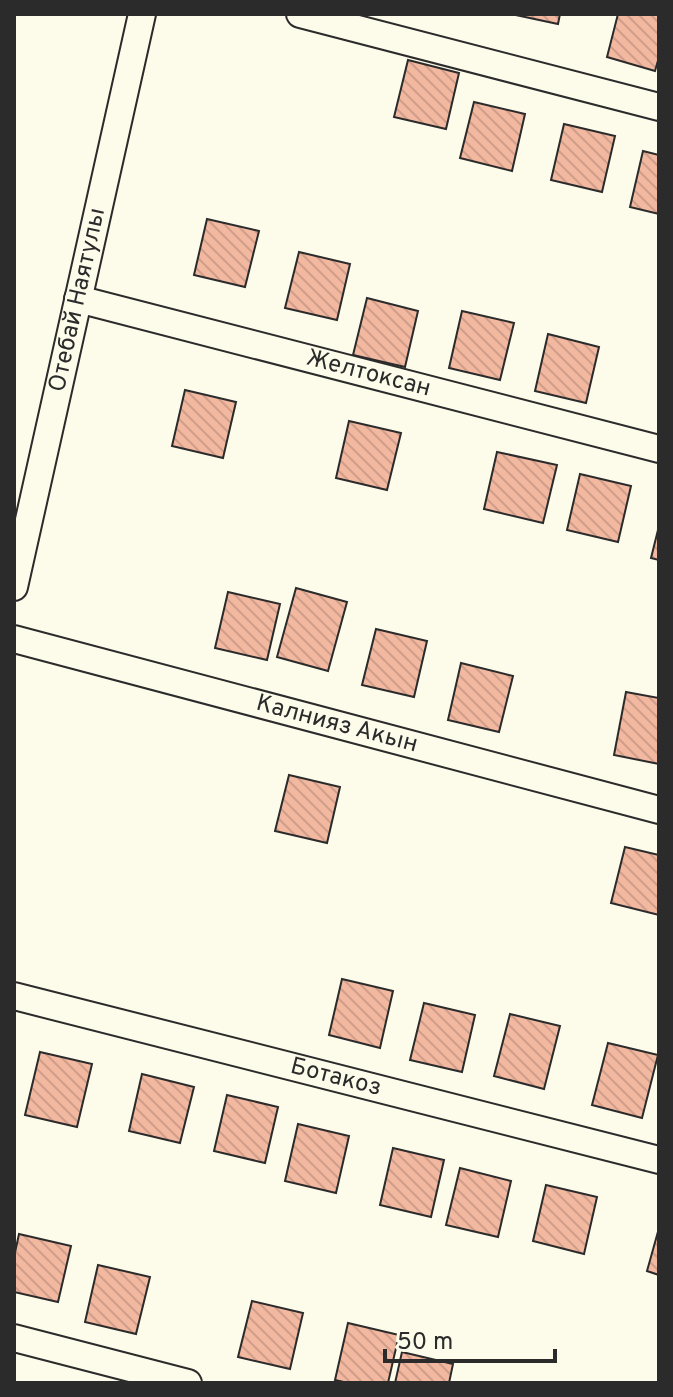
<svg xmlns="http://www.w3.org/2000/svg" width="673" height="1397" viewBox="0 0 673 1397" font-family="Overpass,sans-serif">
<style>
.building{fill:url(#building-back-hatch);stroke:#2b2b2b;stroke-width:2}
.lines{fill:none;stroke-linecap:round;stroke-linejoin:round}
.minor-casing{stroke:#2b2b2b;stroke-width:30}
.minor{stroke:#fdfbea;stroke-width:26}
.labels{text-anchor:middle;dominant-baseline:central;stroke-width:6;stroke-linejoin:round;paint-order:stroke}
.street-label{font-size:24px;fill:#2b2b2b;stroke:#fdfbea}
</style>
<defs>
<pattern id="building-back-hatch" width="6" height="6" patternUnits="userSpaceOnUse" patternTransform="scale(2)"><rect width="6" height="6" fill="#f2b8a0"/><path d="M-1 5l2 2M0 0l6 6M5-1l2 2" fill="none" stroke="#d09e8a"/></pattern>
</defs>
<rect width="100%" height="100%" fill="#fdfbea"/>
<g class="building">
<polygon points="511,14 560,14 558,24"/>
<polygon points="618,14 659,14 659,57 655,71 607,57"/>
<polygon points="408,60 459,73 446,129 394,117"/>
<polygon points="474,102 525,114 512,171 460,158"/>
<polygon points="564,124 615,136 602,192 551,180"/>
<polygon points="643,151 659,155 659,214 630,207"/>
<polygon points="207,219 259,231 245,287 194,275"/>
<polygon points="299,252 350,264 337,320 285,308"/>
<polygon points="367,298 418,311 405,367 353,355"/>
<polygon points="462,311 514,323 500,380 449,368"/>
<polygon points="548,334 599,347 586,403 535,391"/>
<polygon points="185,390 236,402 223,458 172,446"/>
<polygon points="349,421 401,433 387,490 336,478"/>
<polygon points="497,452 557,465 543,523 484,509"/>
<polygon points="580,474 631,486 618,542 567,530"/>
<polygon points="659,526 659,560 651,558"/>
<polygon points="296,588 347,602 328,671 277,657"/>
<polygon points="228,592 280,604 267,660 215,648"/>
<polygon points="376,629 427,641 414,697 362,685"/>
<polygon points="461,663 513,676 499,732 448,720"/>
<polygon points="626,692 659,698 659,764 614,755"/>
<polygon points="289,775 340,787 327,843 275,831"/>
<polygon points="625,847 659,855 659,915 611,903"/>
<polygon points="342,979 393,991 380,1048 329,1035"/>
<polygon points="424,1003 475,1015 462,1072 410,1060"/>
<polygon points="510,1014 560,1026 544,1089 494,1076"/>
<polygon points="608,1043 658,1055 642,1118 592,1105"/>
<polygon points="40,1052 92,1064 77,1127 25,1115"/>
<polygon points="142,1074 194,1087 180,1143 129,1131"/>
<polygon points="227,1095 278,1107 265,1163 214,1151"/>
<polygon points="298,1124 349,1136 336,1193 285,1181"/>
<polygon points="393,1148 444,1160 431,1217 380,1205"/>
<polygon points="460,1168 511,1181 498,1237 446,1225"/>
<polygon points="546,1185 597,1197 584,1254 533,1241"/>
<polygon points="659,1228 659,1275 647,1271"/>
<polygon points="19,1234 71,1246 58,1302 14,1292 14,1257"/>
<polygon points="98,1265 150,1277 136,1334 85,1322"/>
<polygon points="252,1301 303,1313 290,1369 238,1357"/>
<polygon points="348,1323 399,1335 388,1383 348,1383 335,1380"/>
<polygon points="402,1352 453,1364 449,1383 395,1383"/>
</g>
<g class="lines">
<g class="minor-casing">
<g id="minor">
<polyline points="300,14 659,107"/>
<path id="s1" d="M78,299L659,449"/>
<path id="s2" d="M14,587L142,14"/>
<path id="s3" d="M14,639L659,810"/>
<path id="s4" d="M14,996L659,1160"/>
<polyline points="14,1338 188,1383"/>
</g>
</g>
<use href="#minor" class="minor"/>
</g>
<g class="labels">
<g class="street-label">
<text stroke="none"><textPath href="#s2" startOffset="294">Отебай Наятулы</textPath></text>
<text stroke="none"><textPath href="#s1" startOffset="300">Желтоксан</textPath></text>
<text stroke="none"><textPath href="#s3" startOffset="334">Калнияз Акын</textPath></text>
<text stroke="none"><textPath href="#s4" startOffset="332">Ботакоз</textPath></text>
</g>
</g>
<rect width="673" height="1397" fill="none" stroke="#2b2b2b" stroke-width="32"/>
<path d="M385 1349v12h170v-12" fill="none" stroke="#2b2b2b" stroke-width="4"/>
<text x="397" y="1349" font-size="24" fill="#2b2b2b" stroke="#fdfbea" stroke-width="6" paint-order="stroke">50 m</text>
</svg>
